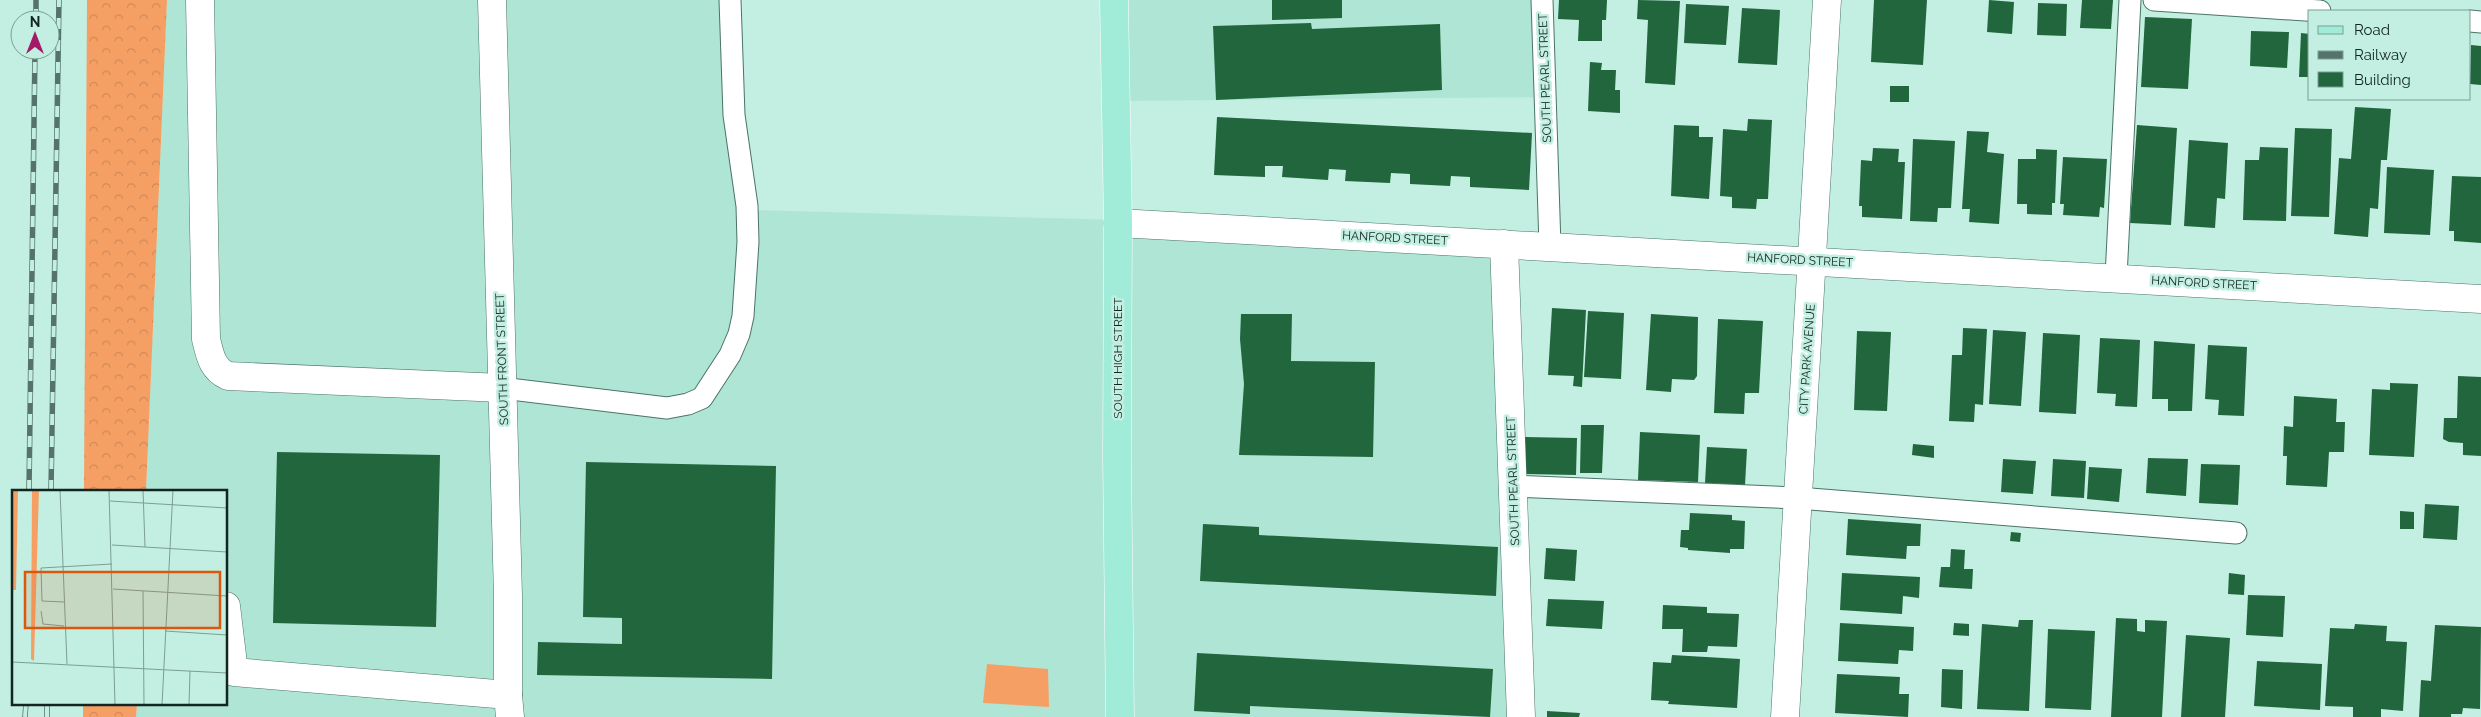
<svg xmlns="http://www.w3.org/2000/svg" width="2481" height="717" viewBox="0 0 2481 717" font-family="Raleway,sans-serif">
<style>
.built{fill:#afe5d4}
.green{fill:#f59f65}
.forest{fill:url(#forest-crowns)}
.building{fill:#21663d}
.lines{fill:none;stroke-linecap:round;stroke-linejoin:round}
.service-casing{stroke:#4a7467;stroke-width:23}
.minor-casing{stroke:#4a7467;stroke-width:29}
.primary-casing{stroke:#fff;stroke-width:29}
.service{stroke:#fff;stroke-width:21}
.minor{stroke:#fff;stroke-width:28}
.primary{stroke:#a1ecd9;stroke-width:28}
.rail-casing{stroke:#56736a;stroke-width:5.5}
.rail{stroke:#c2efe1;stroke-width:4;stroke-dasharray:11;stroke-linecap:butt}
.labels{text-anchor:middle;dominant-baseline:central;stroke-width:5;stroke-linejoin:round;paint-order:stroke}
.street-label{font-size:12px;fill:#132520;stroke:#c2efe1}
.inset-road{fill:none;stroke:#7c9e94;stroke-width:1}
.view{fill:#dd560d;fill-opacity:0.15;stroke:#dd560d;stroke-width:2.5}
.inset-edge{fill:none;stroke:#132520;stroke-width:2.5}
</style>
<defs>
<pattern id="forest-crowns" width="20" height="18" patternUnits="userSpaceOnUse" patternTransform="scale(1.25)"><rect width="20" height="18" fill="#f59f65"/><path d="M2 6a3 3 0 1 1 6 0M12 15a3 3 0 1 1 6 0" fill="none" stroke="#d18957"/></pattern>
</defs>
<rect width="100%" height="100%" fill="#c2efe1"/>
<g class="built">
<polygon points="167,0 734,0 752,210 1122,220 1504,242 1523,717 136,717 137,703 226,703 226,491 146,491"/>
<polygon points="1116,0 1543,0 1547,97 1120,101"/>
</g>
<polygon class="green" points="987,664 1048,669 1049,707 983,703"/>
<g class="forest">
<polygon points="87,0 167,0 146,491 84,491"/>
<polygon points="83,703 137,703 136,717 83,717"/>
</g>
<g class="building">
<polygon points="1272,0 1342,0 1342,18 1272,20"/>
<polygon points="1559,0 1607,0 1606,20 1602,20 1602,41 1578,41 1579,20 1558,19"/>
<polygon points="1638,0 1680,1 1675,85 1645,83 1648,20 1637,19"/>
<polygon points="1874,0 1927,0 1923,65 1871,62"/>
<polygon points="1989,0 2014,2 2012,34 1987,32"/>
<polygon points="2082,0 2113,0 2111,29 2080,28"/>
<polygon points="2038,3 2067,4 2066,36 2037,35"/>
<polygon points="1686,4 1729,6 1726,45 1684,43"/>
<polygon points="1742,8 1780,10 1777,65 1738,63"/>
<polygon points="2145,17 2192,19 2188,89 2141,87"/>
<polygon points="1311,23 1312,29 1440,24 1442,90 1216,100 1213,26"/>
<polygon points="2251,31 2289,32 2287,68 2250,66"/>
<polygon points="2301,33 2310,34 2310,77 2299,77"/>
<polygon points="2471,45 2481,46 2481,85 2470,84"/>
<polygon points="1590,62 1602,63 1601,70 1616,70 1615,90 1620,90 1620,113 1588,111"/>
<rect x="1890" y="86" width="19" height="16"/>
<polygon points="2355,107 2391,109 2387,160 2381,160 2378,209 2370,208 2368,237 2334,234 2339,158 2351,159"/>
<polygon points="1217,117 1532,133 1529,190 1470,187 1470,177 1451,176 1450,186 1410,184 1410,174 1391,173 1390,183 1345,181 1346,170 1329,169 1328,180 1282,177 1283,166 1265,166 1265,177 1214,175"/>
<polygon points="1748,119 1772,120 1768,199 1757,199 1756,209 1732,208 1732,197 1720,196 1723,129 1747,131"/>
<polygon points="1674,125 1699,126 1699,137 1713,137 1709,199 1671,196"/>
<polygon points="2137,125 2177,128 2171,225 2130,223"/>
<polygon points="2295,128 2332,129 2329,217 2291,216"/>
<polygon points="1967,131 1989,132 1987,152 2004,154 1999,224 1969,222 1970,209 1962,209"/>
<polygon points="1913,139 1955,141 1951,208 1938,208 1937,222 1910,221"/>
<polygon points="2189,140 2228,143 2225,199 2217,198 2215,228 2184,226"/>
<polygon points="2260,147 2288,148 2286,221 2243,220 2245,160 2259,160"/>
<polygon points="1873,148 1899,149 1898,162 1905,162 1902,219 1862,217 1862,206 1859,206 1861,160 1872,161"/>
<polygon points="2036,149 2057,150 2055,203 2052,203 2052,215 2027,214 2027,204 2017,204 2018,159 2036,159"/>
<polygon points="2063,157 2107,159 2104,208 2100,207 2099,217 2063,215 2064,204 2060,204"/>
<polygon points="2387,167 2434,170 2430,235 2384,233"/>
<polygon points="2452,176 2481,177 2481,243 2454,241 2454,231 2449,231"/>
<polygon points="1552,308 1586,310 1582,387 1573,386 1574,376 1548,375"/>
<polygon points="1588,311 1624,313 1621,379 1584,377"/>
<polygon points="1241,314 1292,314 1291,361 1375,362 1373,457 1239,455 1244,384 1240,339"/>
<polygon points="1651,314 1698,317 1697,376 1694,380 1672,379 1671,392 1646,390"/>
<polygon points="1718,319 1763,321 1759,393 1745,393 1744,414 1714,413"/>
<polygon points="1963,328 1987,329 1983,405 1975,404 1974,422 1949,421 1952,355 1962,355"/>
<polygon points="1993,330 2026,332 2021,406 1989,404"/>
<polygon points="1857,331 1891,332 1887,411 1854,410"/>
<polygon points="2043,333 2080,335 2076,414 2039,412"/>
<polygon points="2100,338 2140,340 2137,407 2115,406 2116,394 2097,393"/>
<polygon points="2154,341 2195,344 2192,411 2168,411 2168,399 2152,399"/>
<polygon points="2208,345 2247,347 2244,416 2218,415 2219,400 2205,399"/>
<polygon points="2458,376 2481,377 2481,456 2463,455 2463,443 2449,442 2443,439 2444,418 2457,418"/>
<polygon points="2390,383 2418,384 2414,457 2369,455 2372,389 2390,390"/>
<polygon points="2294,396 2337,399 2336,422 2345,422 2344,452 2329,452 2327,487 2286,485 2287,456 2283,456 2284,426 2293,427"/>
<polygon points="1581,425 1604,425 1602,473 1580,473"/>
<polygon points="1640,432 1700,435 1698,482 1638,480"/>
<polygon points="1525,437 1577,438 1576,475 1524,474"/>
<polygon points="1913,444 1934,446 1934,458 1912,455"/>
<polygon points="1707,447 1747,449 1745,485 1705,483"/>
<polygon points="277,452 440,455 436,627 273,623"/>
<polygon points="2148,458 2188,459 2186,496 2146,493"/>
<polygon points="2003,459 2036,461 2033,494 2001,492"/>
<polygon points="2053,459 2086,461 2084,498 2051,496"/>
<polygon points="586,462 776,466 772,679 537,675 538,642 622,644 622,618 583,617"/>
<polygon points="2201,464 2240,465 2238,505 2199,503"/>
<polygon points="2089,467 2122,469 2119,502 2087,499"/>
<polygon points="2425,504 2459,506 2457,540 2423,538"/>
<polygon points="2400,511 2414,512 2414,529 2400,529"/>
<polygon points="1690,513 1732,515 1732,520 1745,521 1744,549 1730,549 1730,553 1688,550 1688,548 1680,547 1681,530 1689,530"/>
<polygon points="1848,519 1921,524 1920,546 1907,546 1906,559 1846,555"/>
<polygon points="1203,524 1259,527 1259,535 1498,547 1496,596 1200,581"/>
<polygon points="2011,532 2021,533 2020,542 2010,541"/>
<polygon points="1546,548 1577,550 1575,581 1544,579"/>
<polygon points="1951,549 1965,550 1964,569 1973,569 1972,589 1939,587 1941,567 1950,567"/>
<polygon points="1842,573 1920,577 1919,598 1903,596 1902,614 1840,610"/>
<polygon points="2229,573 2245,575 2244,595 2228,594"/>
<polygon points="2248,595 2285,596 2283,637 2246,635"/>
<polygon points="1548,599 1604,601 1602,629 1546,626"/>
<polygon points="1663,605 1707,607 1707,613 1739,614 1737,647 1708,646 1707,652 1682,652 1683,629 1662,629"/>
<polygon points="2116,618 2137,619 2137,631 2145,632 2145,620 2167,621 2162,717 2111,717"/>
<polygon points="2019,620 2033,620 2029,711 1977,709 1982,624 2018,627"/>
<polygon points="1840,623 1914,627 1913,651 1899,650 1898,664 1838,661"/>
<polygon points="1954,623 1969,624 1969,636 1953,635"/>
<polygon points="2355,624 2387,626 2386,641 2407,642 2403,711 2381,709 2381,717 2353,717 2353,707 2325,706 2330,628 2354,629"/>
<polygon points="2435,625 2481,627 2480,709 2463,708 2462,714 2451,714 2451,717 2419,717 2421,680 2431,681"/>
<polygon points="2048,629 2095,631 2091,710 2045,708"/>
<polygon points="2186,635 2230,638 2225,717 2181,717"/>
<polygon points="1197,653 1493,669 1490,717 1250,706 1250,714 1194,711"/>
<polygon points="1672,655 1740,659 1737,708 1668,704 1669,701 1651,700 1653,662 1671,663"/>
<polygon points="2257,661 2322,664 2320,710 2254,706"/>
<polygon points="1942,669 1963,670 1962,709 1941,707"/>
<polygon points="1837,674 1900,677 1899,694 1909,694 1908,717 1835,713"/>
<polygon points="1547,711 1580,713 1579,717 1547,717"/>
</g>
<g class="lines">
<g class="service-casing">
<g id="service">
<polyline points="1542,0 1550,246"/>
<polyline points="2154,0 2320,11"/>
<polyline points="2470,21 2481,22"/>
<polyline points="2116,277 2130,0"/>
<polyline points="502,388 667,408 688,404 702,398 730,355 739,334 743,316 748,242 747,206 734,115 730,0"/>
<polyline points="1513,486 1798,498 2236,533"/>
</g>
</g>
<g class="minor-casing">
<g id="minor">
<path d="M200,0L206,339C210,355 212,369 228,376L502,388"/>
<polyline points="492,0 508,596 508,695 510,717"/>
<polyline points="1118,223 2481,299"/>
<polyline points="1504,244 1521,717"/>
<polyline points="226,606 234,672 508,695"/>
<polyline points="1785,717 1827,0"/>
</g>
</g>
<g class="primary-casing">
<polyline id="primary" points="1114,0 1118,223 1117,457 1120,717"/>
</g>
<use href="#service" class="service"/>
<use href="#minor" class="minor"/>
<use href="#primary" class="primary"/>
<g class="rail-casing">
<g id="rail">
<polyline points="36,20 36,0"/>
<polyline points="29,491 35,50"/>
<polyline points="51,491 59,0"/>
<polyline points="25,717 26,703"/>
<polyline points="47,717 47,703"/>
</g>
</g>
<use href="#rail" class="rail"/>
</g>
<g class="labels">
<g class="street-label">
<text transform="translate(1545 78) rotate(-92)">SOUTH PEARL STREET</text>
<text transform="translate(1395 238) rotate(3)">HANFORD STREET</text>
<text transform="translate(1800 260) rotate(3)">HANFORD STREET</text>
<text transform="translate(2204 283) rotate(3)">HANFORD STREET</text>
<text transform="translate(1118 358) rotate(-90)">SOUTH HIGH STREET</text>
<text transform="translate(502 359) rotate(-92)">SOUTH FRONT STREET</text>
<text transform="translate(1807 359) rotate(-86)">CITY PARK AVENUE</text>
<text transform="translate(1513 481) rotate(-92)">SOUTH PEARL STREET</text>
</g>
</g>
<g transform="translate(12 490)">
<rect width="215" height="215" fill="#c2efe1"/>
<path d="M0,0H6L4,100H0ZM20,0H27L22,171L19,169Z" fill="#f59f65"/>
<path class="inset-road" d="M48,0L55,174M97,0L103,215M131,0L133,57M98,11L215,18M100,55L215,62M101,99L215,106M131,101L132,215M52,112L30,111L29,78L100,74M29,121L31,134L52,136M153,141L215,145M0,172L215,183M150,215L161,0M177,215L178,181"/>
<path class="view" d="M13,82H208V138H13Z"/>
<rect width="215" height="215" class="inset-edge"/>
</g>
<rect x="2308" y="10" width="162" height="90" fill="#c2efe1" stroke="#7c9e94"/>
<rect x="2318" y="26" width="25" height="8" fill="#a1ecd9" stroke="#7c9e94"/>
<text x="2354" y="35" font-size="15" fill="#132520">Road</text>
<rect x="2318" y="51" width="25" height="8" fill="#56736a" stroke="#7c9e94"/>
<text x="2354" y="60" font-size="15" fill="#132520">Railway</text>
<rect x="2318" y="72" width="25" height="15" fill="#21663d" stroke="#7c9e94"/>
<text x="2354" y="85" font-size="15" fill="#132520">Building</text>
<g transform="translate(35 35)"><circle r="24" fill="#c2efe1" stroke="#7c9e94"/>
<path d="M0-4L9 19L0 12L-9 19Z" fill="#a41b65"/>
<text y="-8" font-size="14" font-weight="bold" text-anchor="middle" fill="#132520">N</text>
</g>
</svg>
